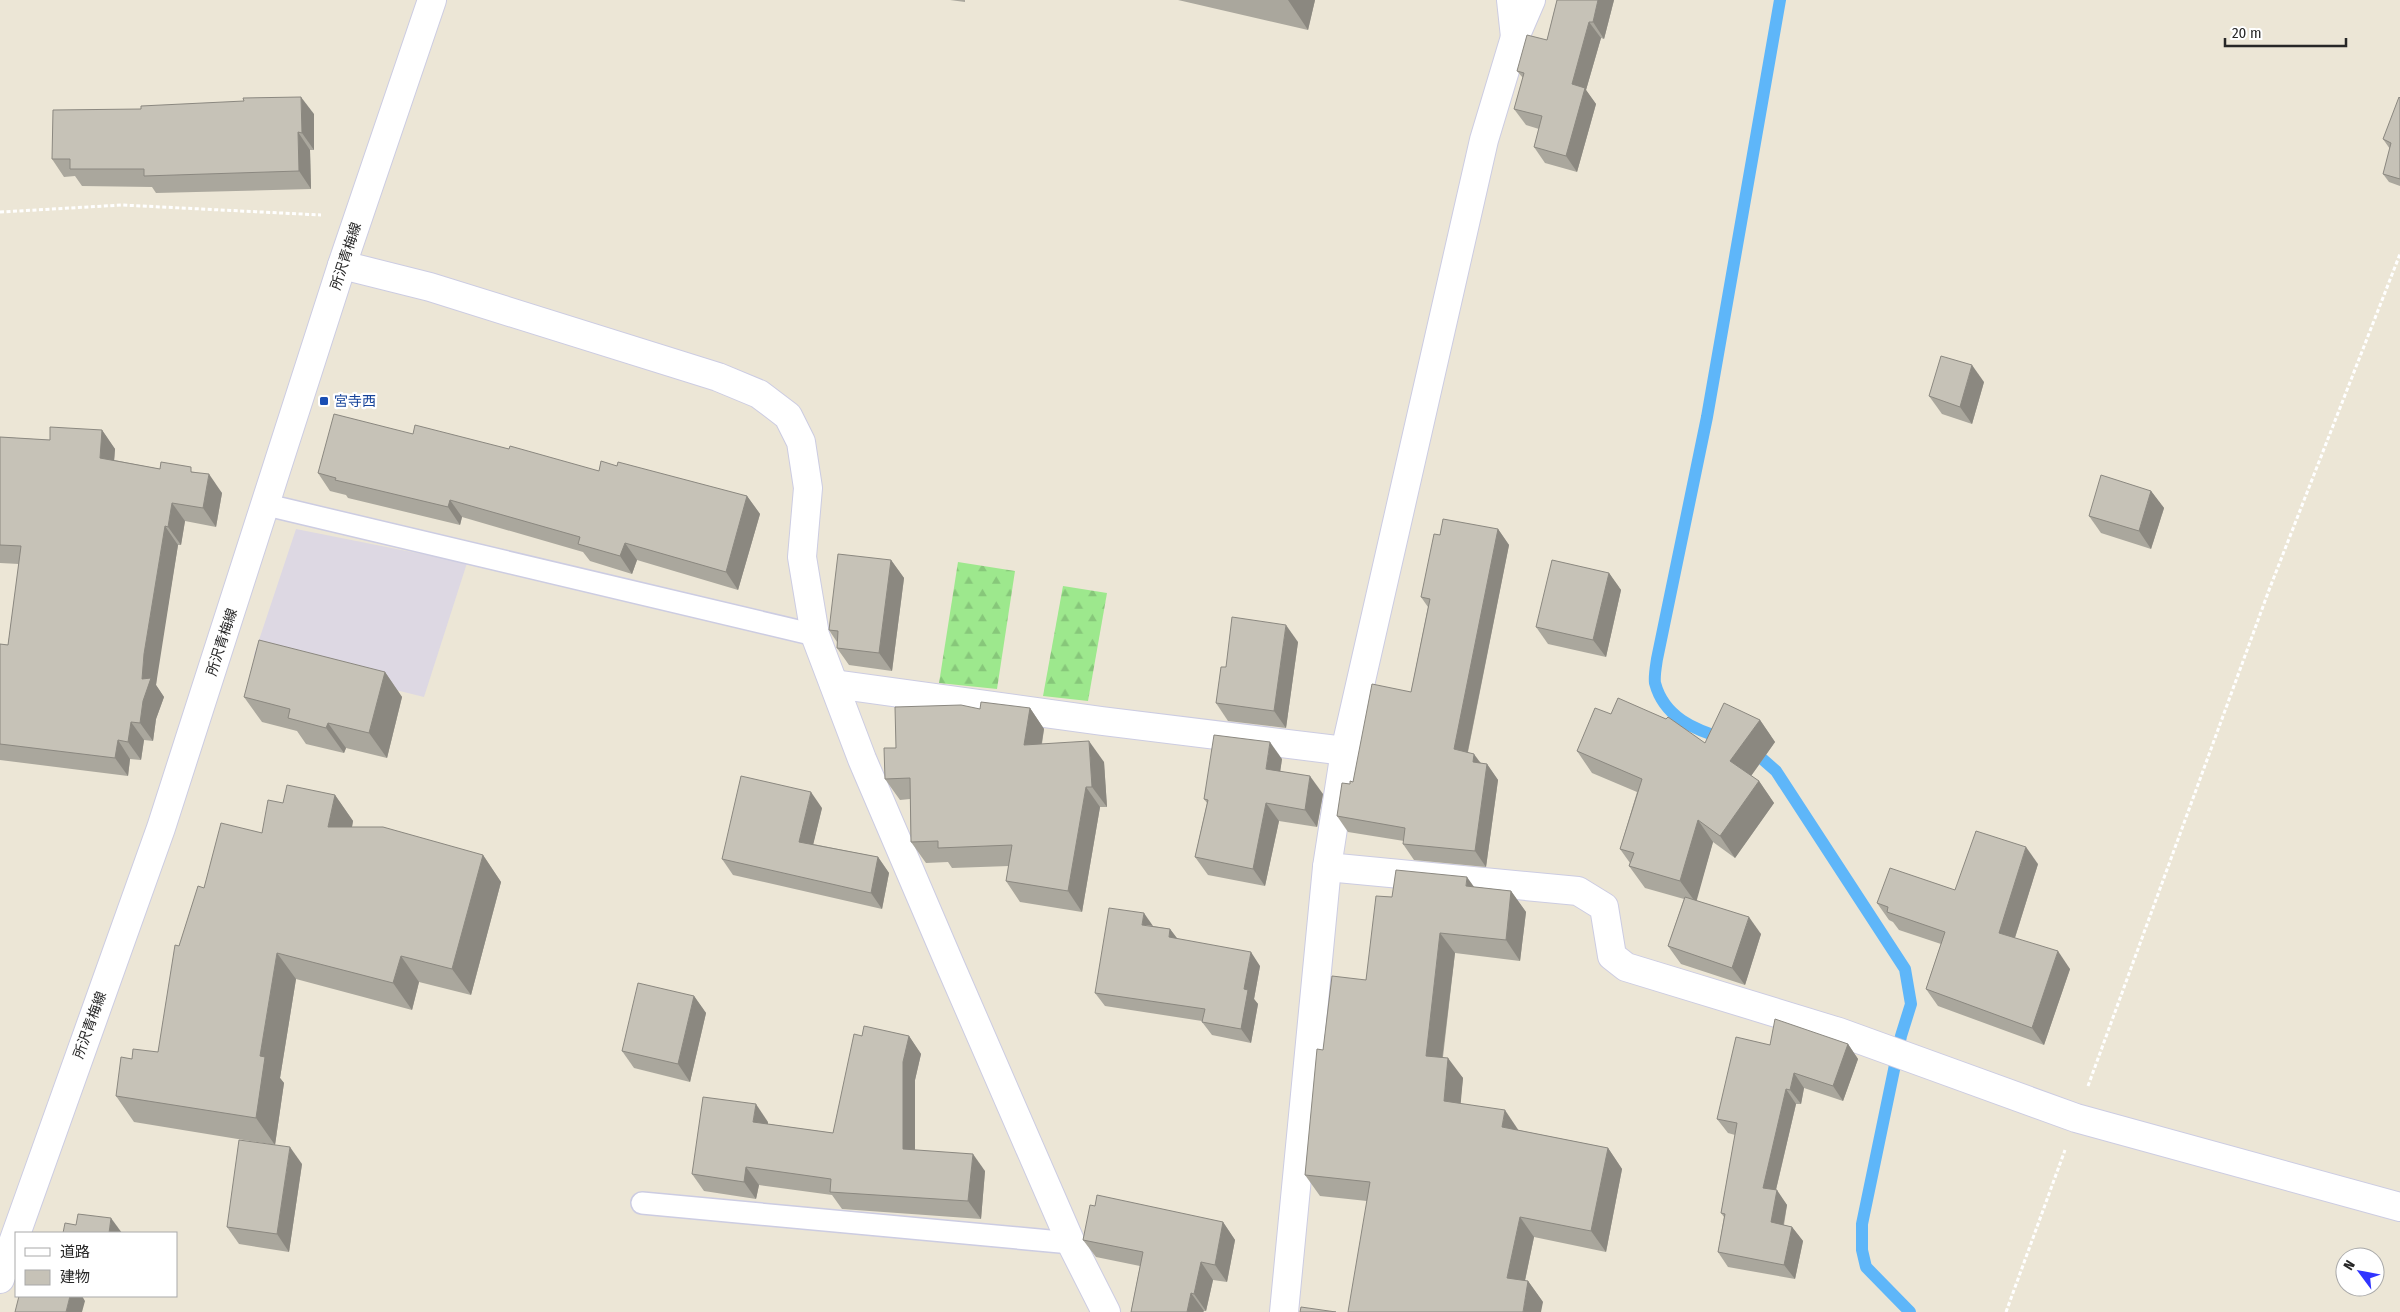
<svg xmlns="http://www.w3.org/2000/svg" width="2400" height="1312" viewBox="0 0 2400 1312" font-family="'Fira Sans Condensed','Noto Sans JP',sans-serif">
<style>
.industrial{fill:#ddd8e3}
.forest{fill:url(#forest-firs)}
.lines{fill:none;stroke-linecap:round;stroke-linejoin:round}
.stream{stroke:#5eb6f9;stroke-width:12}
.lane-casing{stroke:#cccce2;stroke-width:24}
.street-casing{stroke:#cccce2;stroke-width:30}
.secondary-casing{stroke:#cccce2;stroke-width:30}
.path{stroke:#fff;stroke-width:3;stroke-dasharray:4 2.5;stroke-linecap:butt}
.lane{stroke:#fff;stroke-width:21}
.street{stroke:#fff;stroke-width:28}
.secondary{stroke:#fff;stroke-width:28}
.wall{fill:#aaa79d}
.shaded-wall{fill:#8b8880}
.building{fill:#c6c2b7;stroke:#8b8880}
.transit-dot{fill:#1a4fb4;stroke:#fff;stroke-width:2}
.labels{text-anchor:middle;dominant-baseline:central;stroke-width:4.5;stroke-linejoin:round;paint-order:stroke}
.street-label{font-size:14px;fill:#272727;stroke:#fff}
.transit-label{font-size:14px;fill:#164399;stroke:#fff;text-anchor:start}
</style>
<defs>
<pattern id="forest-firs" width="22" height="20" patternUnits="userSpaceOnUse" patternTransform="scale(1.25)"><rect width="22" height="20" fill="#9de88d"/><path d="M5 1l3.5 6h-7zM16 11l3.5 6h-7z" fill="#87c77a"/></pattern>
</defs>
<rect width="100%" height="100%" fill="#ece6d6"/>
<polygon class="industrial" points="296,529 467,563 424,697 254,655"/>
<g class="forest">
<polygon points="958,562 1015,571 997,689 939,683"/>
<polygon points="1063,586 1107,593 1088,701 1043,696"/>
</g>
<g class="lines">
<g class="stream">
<path d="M1726,739C1694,730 1664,717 1655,683C1654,676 1656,666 1657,659L1707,417L1780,0"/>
<polyline points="1751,749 1776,771 1905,969 1911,1004 1901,1036 1862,1224 1862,1250 1866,1267 1910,1312"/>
</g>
<g class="lane-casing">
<g id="lane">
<polyline points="267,505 815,635"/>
<polyline points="642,1203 1071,1243"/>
</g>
</g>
<g class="street-casing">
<g id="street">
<polyline points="1511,0 1515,37"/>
<polyline points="342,265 430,287 718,377 759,394 788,416 801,442 808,488 802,557 815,635 862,759 951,967 1071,1243 1106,1312"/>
<polyline points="834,684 1102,721 1345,751"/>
<polyline points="1327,867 1578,891 1604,907 1612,956 1626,967 1839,1032 2076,1118 2400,1207"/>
</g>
</g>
<g class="secondary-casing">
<g id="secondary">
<polyline points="0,1279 161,828 342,265 432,0"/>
<polyline points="1284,1312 1327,867 1345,751 1484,140 1515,37 1531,0"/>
</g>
</g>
<g class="path">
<polyline points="0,212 122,205 321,215"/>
<polyline points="2088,1086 2269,590 2400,254"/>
<polyline points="2006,1312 2065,1150"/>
</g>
<use href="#lane" class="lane"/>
<use href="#street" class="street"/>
<use href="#secondary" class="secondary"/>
</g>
<g class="wall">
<polygon points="950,0 965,0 965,2"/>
<polygon points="1178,0 1315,0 1308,30"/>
<polygon points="1557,0 1614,0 1604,39 1601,38 1586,90 1596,104 1577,172 1545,163 1534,147 1539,129 1526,125 1514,109 1523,78 1517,71 1547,40"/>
<polygon points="2400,98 2400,186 2389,182 2383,174 2390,149 2383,139"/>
<polygon points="314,114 314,150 310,150 311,189 156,193 152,187 82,186 75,176 64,177 52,159"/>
<polygon points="1984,382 1972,424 1942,414 1929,396"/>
<polygon points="102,430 115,449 114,460 160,469 195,472 222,493 216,527 185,521 181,545 178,545 157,672 156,685 164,697 156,719 153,741 144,740 141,760 130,759 128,776 0,760 0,644 8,645 19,564 0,563 0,437 50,440"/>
<polygon points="413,434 599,471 617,466 747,496 760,514 738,590 637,560 632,574 590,561 583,552 462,517 460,525 348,498 346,495 330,491 318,473"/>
<polygon points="2151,491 2164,508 2151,549 2101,533 2089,516"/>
<polygon points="1498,529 1509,545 1468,752 1481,763 1487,764 1498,780 1486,867 1414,860 1403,844 1404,841 1348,832 1337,816 1350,784 1353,782 1411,692 1428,607 1421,597 1440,535"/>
<polygon points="891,560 904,578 892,671 849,665 837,648 837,642 829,630"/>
<polygon points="1609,573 1621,590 1606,657 1548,644 1536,627"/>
<polygon points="1298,642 1286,728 1228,721 1216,703 1226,667"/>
<polygon points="385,672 402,697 387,758 346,748 344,753 306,744 297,731 262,722 244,697"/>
<polygon points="1030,708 1044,729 1042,744 1104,762 1107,807 1100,807 1082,912 1020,902 1006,881 1009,866 952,868 948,862 926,863 911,842 910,799 900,800 885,779 980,709"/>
<polygon points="1611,714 1705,743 1760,720 1775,742 1751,776 1759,781 1774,803 1735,858 1713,842 1696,900 1761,934 1745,985 1681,964 1668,946 1684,899 1645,888 1629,866 1630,863 1620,849 1637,792 1592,773 1577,751"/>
<polygon points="1282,759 1280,771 1323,794 1317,827 1279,821 1265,886 1208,875 1195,857 1207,803 1204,799"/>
<polygon points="335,795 353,821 352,827 483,855 501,882 471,995 419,982 412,1010 296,979 280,1078 284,1083 275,1145 134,1122 116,1096 132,1059 158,1052 179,946 204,888 262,833 283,803"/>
<polygon points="822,808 813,844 878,857 889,873 882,909 733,875 722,859"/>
<polygon points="2038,864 2015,938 2070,969 2044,1045 1938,1006 1926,989 1941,944 1899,930 1893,922 1889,920 1877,903 1955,890"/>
<polygon points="1475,887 1511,891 1526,912 1520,961 1455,953 1443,1057 1463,1078 1460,1104 1518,1130 1608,1148 1622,1169 1606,1252 1534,1237 1525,1281 1528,1281 1543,1302 1367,1201 1320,1196 1305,1175 1323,1050 1366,980 1392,897"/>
<polygon points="1153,926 1170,929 1177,939 1260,966 1254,999 1258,1004 1251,1043 1212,1035 1202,1022 1202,1021 1105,1006 1095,993"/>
<polygon points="694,996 706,1013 690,1082 634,1068 622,1051"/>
<polygon points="909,1036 921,1054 915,1080 915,1150 985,1171 981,1219 842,1209 832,1195 759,1185 756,1199 704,1191 692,1174 768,1122 768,1124 833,1133"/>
<polygon points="1848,1044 1858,1059 1843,1101 1804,1088 1801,1104 1796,1104 1776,1190 1787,1205 1784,1225 1792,1227 1803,1241 1795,1279 1728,1267 1718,1252 1724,1217 1721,1213 1735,1135 1728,1133 1717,1119 1770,1045"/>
<polygon points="302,1164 289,1252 239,1244 227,1227"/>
<polygon points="1095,1206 1223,1222 1235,1240 1227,1282 1213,1280 1206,1311 1204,1311 1203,1312 1131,1312 1140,1266 1096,1257 1083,1240"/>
</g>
<g class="shaded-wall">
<polygon points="1288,0 1315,0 1308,30"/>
<polygon points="1598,0 1614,0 1604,39 1593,22"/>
<polygon points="1589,22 1601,38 1586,90 1596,104 1577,172 1566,156 1572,84"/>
<polygon points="301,97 314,114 314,150 302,133"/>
<polygon points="298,132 310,150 311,189 299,171"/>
<polygon points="1972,365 1984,382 1972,424 1960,407"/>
<polygon points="102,430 115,449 113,476 100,458"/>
<polygon points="209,474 222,493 216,527 203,508"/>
<polygon points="2151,491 2164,508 2151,549 2139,531"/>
<polygon points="747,496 760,514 738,590 726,572"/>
<polygon points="450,500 462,517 460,525 448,507"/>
<polygon points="172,503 185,521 181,545 168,527"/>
<polygon points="165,526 178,545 156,685 164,697 156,719 153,741 140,723 143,701 142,679 144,654"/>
<polygon points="1498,529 1509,545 1465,765 1454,749"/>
<polygon points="625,543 637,560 632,574 620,556"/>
<polygon points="891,560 904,578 892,671 879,653"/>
<polygon points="1609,573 1621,590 1606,657 1593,640"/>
<polygon points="1286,625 1298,642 1286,728 1274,711"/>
<polygon points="385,672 402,697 387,758 369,733"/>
<polygon points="1030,708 1044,729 1038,765 1024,745"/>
<polygon points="1760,720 1775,742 1746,783 1730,761"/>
<polygon points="131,722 144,740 141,760 128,742"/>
<polygon points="328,723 346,748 344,753 326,728"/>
<polygon points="118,740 130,759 128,776 115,758"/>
<polygon points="1089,741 1104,762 1107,807 1092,787"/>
<polygon points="1270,742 1282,759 1278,787 1266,769"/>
<polygon points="1474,754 1485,769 1473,762"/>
<polygon points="1487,764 1498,780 1486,867 1475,851"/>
<polygon points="1310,776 1323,794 1317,827 1305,810"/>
<polygon points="1759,781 1774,803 1735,858 1720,836"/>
<polygon points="1086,787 1100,807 1082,912 1068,891"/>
<polygon points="811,792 822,808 810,858 799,842"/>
<polygon points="335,795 353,821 347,853 328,827"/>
<polygon points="1266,803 1279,821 1265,886 1253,869"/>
<polygon points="1698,820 1713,842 1696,903 1680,881"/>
<polygon points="2026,847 2038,864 2011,950 1999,933"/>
<polygon points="483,855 501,882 471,995 452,969"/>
<polygon points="878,857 889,873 882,909 871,893"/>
<polygon points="1467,877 1482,898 1466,886"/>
<polygon points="1511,891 1526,912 1520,961 1506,940"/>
<polygon points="1144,913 1153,926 1142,925"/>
<polygon points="1749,917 1761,934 1745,985 1732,968"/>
<polygon points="1170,929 1180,942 1169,937"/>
<polygon points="1440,933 1455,953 1440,1076 1426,1056"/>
<polygon points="2058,951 2070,969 2044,1045 2032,1028"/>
<polygon points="1251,952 1260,966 1254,999 1258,1004 1251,1043 1241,1029 1244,989"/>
<polygon points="277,953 296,979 280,1078 284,1083 275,1145 256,1118 260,1056"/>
<polygon points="401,956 419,982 412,1010 393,983"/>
<polygon points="694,996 706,1013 690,1082 678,1064"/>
<polygon points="909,1036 921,1054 915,1080 915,1166 903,1149 903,1062"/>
<polygon points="1848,1044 1858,1059 1843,1101 1833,1086"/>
<polygon points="1448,1058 1463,1078 1459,1122 1444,1101"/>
<polygon points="1794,1073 1804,1088 1801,1104 1790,1090"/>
<polygon points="1786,1089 1796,1104 1773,1202 1763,1188"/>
<polygon points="756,1104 768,1122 766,1139 753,1122"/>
<polygon points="1505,1110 1519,1131 1502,1127"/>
<polygon points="290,1147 302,1164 289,1252 277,1234"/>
<polygon points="1608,1148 1622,1169 1606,1252 1591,1231"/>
<polygon points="973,1154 985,1171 981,1219 968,1201"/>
<polygon points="746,1167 759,1185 756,1199 744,1182"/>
<polygon points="1777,1190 1787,1205 1781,1237 1771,1222"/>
<polygon points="1520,1217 1534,1237 1521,1299 1507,1278"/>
<polygon points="111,1218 122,1233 109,1233"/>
<polygon points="1223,1222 1235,1240 1227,1282 1215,1265"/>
<polygon points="1792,1227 1803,1241 1795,1279 1784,1265"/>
<polygon points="1201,1262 1213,1280 1206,1311 1194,1294"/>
<polygon points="1528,1281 1543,1302 1541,1312 1523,1312"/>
<polygon points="1191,1293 1204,1311 1203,1312 1187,1312"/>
<polygon points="70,1296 82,1296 85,1301 82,1312 66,1312"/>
</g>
<g class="building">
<polygon points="1557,0 1598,0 1593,22 1589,22 1572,84 1585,88 1566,156 1534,147 1542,116 1514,109 1524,73 1517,71 1527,35 1547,40"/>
<polygon points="301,97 302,133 298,132 299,171 144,176 144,169 70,169 70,159 52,159 53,110 141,109 141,106 244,101 243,98"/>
<polygon points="2399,97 2400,98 2400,179 2383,174 2391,143 2383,139"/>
<polygon points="1941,356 1972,365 1960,407 1929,396"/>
<polygon points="334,414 413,434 415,425 509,449 510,446 599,471 601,461 617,466 618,462 747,496 726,572 625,543 620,556 578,544 580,537 450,500 448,507 335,480 336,478 318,473"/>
<polygon points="50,427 102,430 100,458 160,469 161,462 191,467 191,472 209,474 203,508 172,503 168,527 165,526 144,654 142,679 151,678 143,701 140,723 131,722 128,742 118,740 115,758 0,744 0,644 8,645 21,546 0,545 0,437 50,440"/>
<polygon points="2101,475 2151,491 2139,531 2089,516"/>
<polygon points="1443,519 1498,529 1454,749 1474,754 1473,762 1487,764 1475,851 1403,844 1405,828 1337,816 1342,783 1350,784 1350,781 1353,782 1372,684 1411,692 1430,599 1421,597 1434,534 1440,535"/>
<polygon points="838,554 891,560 879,653 837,648 838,631 829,630"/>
<polygon points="1552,560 1609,573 1593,640 1536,627"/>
<polygon points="1232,617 1286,625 1274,711 1216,703 1221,667 1226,667"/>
<polygon points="259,640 385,672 369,733 328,723 326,728 288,718 290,709 244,697"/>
<polygon points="1618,698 1666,719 1668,717 1705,743 1724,703 1760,720 1730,761 1759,781 1720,836 1698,820 1680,881 1629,866 1634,853 1620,849 1642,779 1577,751 1595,708 1611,714"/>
<polygon points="981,702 1030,708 1024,745 1089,741 1092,787 1086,787 1068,891 1006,881 1012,845 938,848 938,841 911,842 910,778 885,779 884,748 896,748 895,707 961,705 980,709"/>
<polygon points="1214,735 1270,742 1266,769 1310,776 1305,810 1266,803 1253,869 1195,857 1208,800 1204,799"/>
<polygon points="741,776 811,792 799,842 878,857 871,893 722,859"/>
<polygon points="287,785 335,795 328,827 383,827 483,855 452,969 401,956 393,983 277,953 260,1056 265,1057 256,1118 116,1096 121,1057 132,1059 133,1049 158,1052 175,945 179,946 198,886 204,888 221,823 262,833 268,800 283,803"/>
<polygon points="1976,831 2026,847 1999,933 2058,951 2032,1028 1926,989 1945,932 1887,912 1888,907 1877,903 1890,868 1955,890"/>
<polygon points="1396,870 1467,877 1466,886 1511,891 1506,940 1440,933 1426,1056 1448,1058 1444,1101 1505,1110 1502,1127 1608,1148 1591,1231 1520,1217 1507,1278 1528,1281 1523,1312 1348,1312 1370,1182 1305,1175 1317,1049 1323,1050 1332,976 1366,980 1376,896 1392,897"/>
<polygon points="1685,897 1749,917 1732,968 1668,946"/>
<polygon points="1109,908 1144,913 1142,925 1170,929 1169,937 1251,952 1244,989 1248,990 1241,1029 1202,1022 1205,1009 1095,993"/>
<polygon points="638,983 694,996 678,1064 622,1051"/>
<polygon points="1775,1019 1848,1044 1833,1086 1794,1073 1790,1090 1786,1089 1763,1188 1777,1190 1771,1222 1792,1227 1784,1265 1718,1252 1725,1214 1721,1213 1737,1123 1717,1119 1736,1037 1770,1045"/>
<polygon points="864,1026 909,1036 903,1062 903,1149 973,1154 968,1201 830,1192 831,1179 746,1167 744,1182 692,1174 703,1097 756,1104 753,1122 833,1133 854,1034 862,1036"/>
<polygon points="239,1140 290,1147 277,1234 227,1227"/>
<polygon points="1097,1195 1223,1222 1215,1265 1201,1262 1194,1294 1191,1293 1187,1312 1131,1312 1143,1252 1083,1240 1090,1205 1095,1206"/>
<polygon points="78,1214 111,1218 109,1233 63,1233 65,1223 76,1225"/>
<polygon points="19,1296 70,1296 66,1312 15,1312"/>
<polygon points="1301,1307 1336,1312 1300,1312"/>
</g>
<rect class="transit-dot" x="319" y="396" width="10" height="10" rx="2.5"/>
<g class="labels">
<g class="street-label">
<text transform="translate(346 256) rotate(-72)">所沢青梅線</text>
<text transform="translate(222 642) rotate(-72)">所沢青梅線</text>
<text transform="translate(90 1025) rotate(-70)">所沢青梅線</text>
</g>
<g class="transit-label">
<text x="334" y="401">宮寺西</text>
</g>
</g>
<rect x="15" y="1232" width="162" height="65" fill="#ffffff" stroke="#a9a9a9"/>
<rect x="25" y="1248" width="25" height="8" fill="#ffffff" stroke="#a9a9a9"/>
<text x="60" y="1257" font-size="15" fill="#272727">道路</text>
<rect x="25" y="1270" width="25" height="15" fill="#c6c2b7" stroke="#a9a9a9"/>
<text x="60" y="1282" font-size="15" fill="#272727">建物</text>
<g transform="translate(2360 1272) rotate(302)"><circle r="24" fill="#ffffff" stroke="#a9a9a9"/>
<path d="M0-4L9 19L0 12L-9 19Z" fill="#3034ff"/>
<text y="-8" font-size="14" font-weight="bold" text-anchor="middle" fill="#272727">N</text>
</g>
<path d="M2225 38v8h121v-8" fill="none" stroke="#272727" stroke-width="2.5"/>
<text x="2232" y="38" font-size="15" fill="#272727" stroke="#ffffff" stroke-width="4" paint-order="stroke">20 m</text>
</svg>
